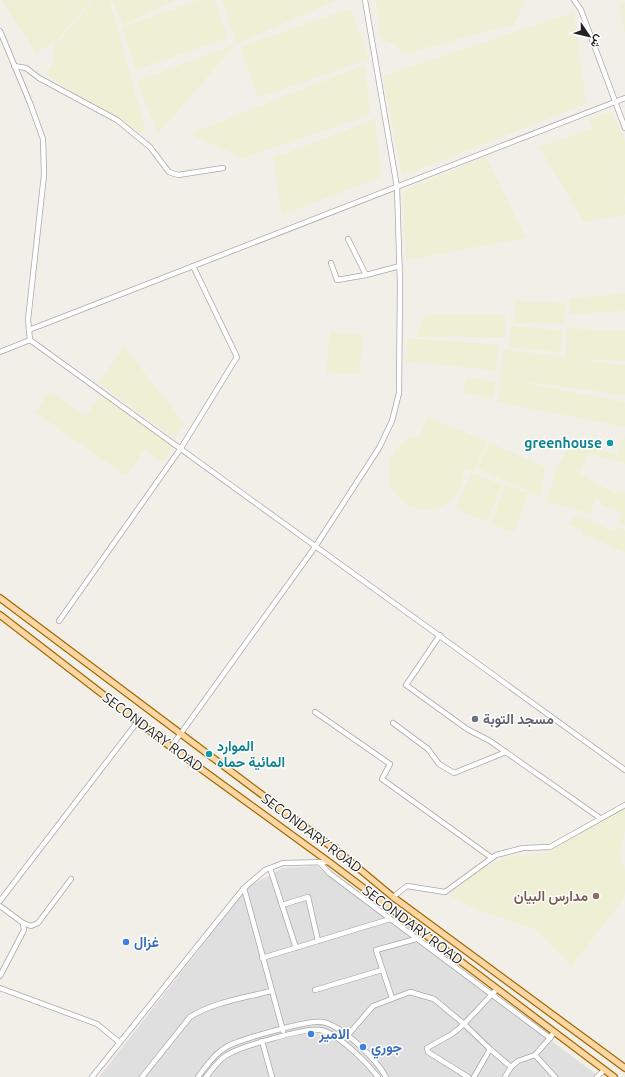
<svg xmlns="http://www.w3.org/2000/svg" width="625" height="1077" viewBox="0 0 625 1077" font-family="Ubuntu,Vazirmatn,sans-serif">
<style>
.residential{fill:#e0dfdf}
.farmland{fill:#eef0d5}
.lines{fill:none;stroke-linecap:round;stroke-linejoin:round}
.minor-casing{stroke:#a9a9a9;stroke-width:6}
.major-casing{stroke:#a06b00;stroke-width:8}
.minor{stroke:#fff;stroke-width:4.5}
.major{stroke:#fcd6a4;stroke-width:5.5}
.culture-dot{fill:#0f9aa8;stroke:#fff;stroke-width:1.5}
.worship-dot{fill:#6b7280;stroke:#fff;stroke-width:1.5}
.education-dot{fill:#8d6e63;stroke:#fff;stroke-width:1.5}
.shop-dot{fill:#3f7fe0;stroke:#fff;stroke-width:1.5}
.labels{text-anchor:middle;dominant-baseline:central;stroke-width:3;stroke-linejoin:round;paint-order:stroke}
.culture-label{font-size:14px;font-weight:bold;fill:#0d838f;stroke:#fff;text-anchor:end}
.worship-label{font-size:14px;font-weight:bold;fill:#5b616d;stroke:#fff;text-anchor:start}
.street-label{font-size:14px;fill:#222;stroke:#fff}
.education-label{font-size:14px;font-weight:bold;fill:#785e54;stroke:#fff;text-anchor:end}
.shop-label{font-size:14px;font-weight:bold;fill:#366cbe;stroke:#fff;text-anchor:start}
</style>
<rect width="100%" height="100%" fill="#f2efe9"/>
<polygon class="residential" points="316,866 600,1077 99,1077 248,887 283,868"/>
<g class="farmland">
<polygon points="1,0 91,0 58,39 36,53"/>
<polygon points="93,0 110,0 145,129 140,133 46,75 55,58 52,49 54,44 60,40"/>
<polygon points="112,0 176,0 123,25"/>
<polygon points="199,0 214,0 228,38 136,70 122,27"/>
<polygon points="222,0 337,0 236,44 158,134 137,81 236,44"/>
<polygon points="376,0 525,0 514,25 402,54 396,45 380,38"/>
<polygon points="625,2 625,34 619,4"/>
<polygon points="351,8 369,59 258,98 240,47"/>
<polygon points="574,12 586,104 402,176 383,76"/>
<polygon points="365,64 370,115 243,158 190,134"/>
<polygon points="612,112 625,141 625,199 602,149 625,201 625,215 584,222 539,147 593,128 589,119"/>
<polygon points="375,119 381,177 282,215 273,158"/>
<polygon points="486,157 526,238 406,260 403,191"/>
<polygon points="625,294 625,311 569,314 569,298"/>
<polygon points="515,301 565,303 564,324 514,323"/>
<polygon points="425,315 505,315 505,337 416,337"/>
<polygon points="511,326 562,330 561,352 509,348"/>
<polygon points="567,328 625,331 625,361 578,359 625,365 625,395 511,380 625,402 625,427 497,402 501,379 499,378 503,349 565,357"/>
<polygon points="330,332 363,335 359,375 326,372"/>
<polygon points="408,338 499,345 496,370 405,362"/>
<polygon points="124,347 185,424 174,438 98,382"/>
<polygon points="467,377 496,383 493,399 463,392"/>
<polygon points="50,391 86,416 101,395 173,446 162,462 145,449 126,476 35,412"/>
<polygon points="427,417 487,441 474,472 464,468 462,487 455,497 445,505 433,510 420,510 408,505 398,497 391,487 388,474 390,461 395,450 404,441 420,435"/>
<polygon points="623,436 625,437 625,464 587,453 581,472 574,471 616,494 618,490 625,493 625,526 618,523 622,513 602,505 599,499 595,499 591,514 547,502 557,466 573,442 617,455"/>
<polygon points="489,442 545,467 540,497 477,468"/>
<polygon points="471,472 502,485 487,522 455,509"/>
<polygon points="505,484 528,493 514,532 491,524"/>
<polygon points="577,515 612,531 615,526 625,530 625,553 582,533 583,530 569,524"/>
<polygon points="625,807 625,830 620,853 625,868 625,894 622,901 571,966 535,929 486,913 449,896 475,872 506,857 545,853"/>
</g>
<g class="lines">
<g class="minor-casing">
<g id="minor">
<polyline points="574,0 581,10 625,128"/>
<polyline points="0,31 30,103 43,139 44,175 28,320 30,340 0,352"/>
<polyline points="14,66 26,68 39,78 117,120 150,147 169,172 178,175 223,168"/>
<polyline points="348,239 366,275 400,266"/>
<polyline points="331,263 337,280 366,275"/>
<polyline points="29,330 625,98"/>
<polyline points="30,340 625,770"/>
<polyline points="59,621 181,448 237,357 193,266"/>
<polyline points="440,635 406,685 467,729 490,741 600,818"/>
<polyline points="315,712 390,764 382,779 492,858"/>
<polyline points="393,723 428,749 439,764 454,773 506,752"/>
<polyline points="171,747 315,547 379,448 392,421 399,393 400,284 397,187 365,0"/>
<polyline points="319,862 329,873 550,1038 554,1032"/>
<polyline points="270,868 296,948"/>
<polyline points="244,888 283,1031"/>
<polyline points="393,897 407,886 445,892 496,855 523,848 550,847 625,805"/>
<polyline points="0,901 138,721"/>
<polyline points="282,905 308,897 318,941"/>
<polyline points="0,906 23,923 24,930 0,976"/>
<polyline points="23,923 31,926 38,923 71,879"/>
<polyline points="262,958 390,919"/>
<polyline points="0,988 97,1024 119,1042"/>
<polyline points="315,990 382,970"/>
<polyline points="392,998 376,950 416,939"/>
<polyline points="347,1036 373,1006 410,992 434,999 464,1024 497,989"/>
<polyline points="262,1041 272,1077"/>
<polyline points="490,1049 511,1067"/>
<polyline points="535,1055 555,1077"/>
<polyline points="92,1077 244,888 265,870 283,863 329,862"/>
<path d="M142,1077L190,1017C214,1002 244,998 271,991"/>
<path d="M198,1077C206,1066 215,1053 228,1046C242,1039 307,1020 322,1022C342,1025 377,1060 386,1077"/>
<path d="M206,1077C212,1070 218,1060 227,1055C240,1047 306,1027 320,1030C338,1033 367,1063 378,1077"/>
<polyline points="468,1077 428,1052 427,1048 452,1034 464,1024 490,1049 474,1077"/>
<polyline points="505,1077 511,1067 518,1061 535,1055 550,1038"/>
<polyline points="597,1077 604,1070"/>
</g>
</g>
<g class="major-casing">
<g id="major">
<polyline points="0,598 345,857 393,897 625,1068"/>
<polyline points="0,615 171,747 329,862 614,1077"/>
</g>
</g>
<use href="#minor" class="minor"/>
<use href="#major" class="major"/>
</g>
<g class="culture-dot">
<circle cx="610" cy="443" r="4"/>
<circle cx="209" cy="754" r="4"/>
</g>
<circle class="worship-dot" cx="475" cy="719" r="4"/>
<circle class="education-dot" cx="596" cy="896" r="4"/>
<g class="shop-dot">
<circle cx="126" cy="942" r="4"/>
<circle cx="311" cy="1034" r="4"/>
<circle cx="363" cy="1047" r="4"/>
</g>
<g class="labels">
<g class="culture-label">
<text x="602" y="443">greenhouse</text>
<text x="217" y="746" text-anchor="start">الموارد<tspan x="217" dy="16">المائية حماه</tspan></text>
</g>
<g class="worship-label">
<text x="483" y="719">مسجد التوبة</text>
</g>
<g class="street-label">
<text transform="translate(153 732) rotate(37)">SECONDARY ROAD</text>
<text transform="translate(312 833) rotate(37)">SECONDARY ROAD</text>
<text transform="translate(413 925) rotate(37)">SECONDARY ROAD</text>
</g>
<g class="education-label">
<text x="588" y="896">مدارس البيان</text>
</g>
<g class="shop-label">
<text x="134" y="942">غزال</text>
<text x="319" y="1034">الامير</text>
<text x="371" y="1047">جوري</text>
</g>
</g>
<g transform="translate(589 36) rotate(125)" stroke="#ffffff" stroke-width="3" paint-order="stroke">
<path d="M0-3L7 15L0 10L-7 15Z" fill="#222222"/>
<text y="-6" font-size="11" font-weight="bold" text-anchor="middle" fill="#222222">ش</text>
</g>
</svg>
